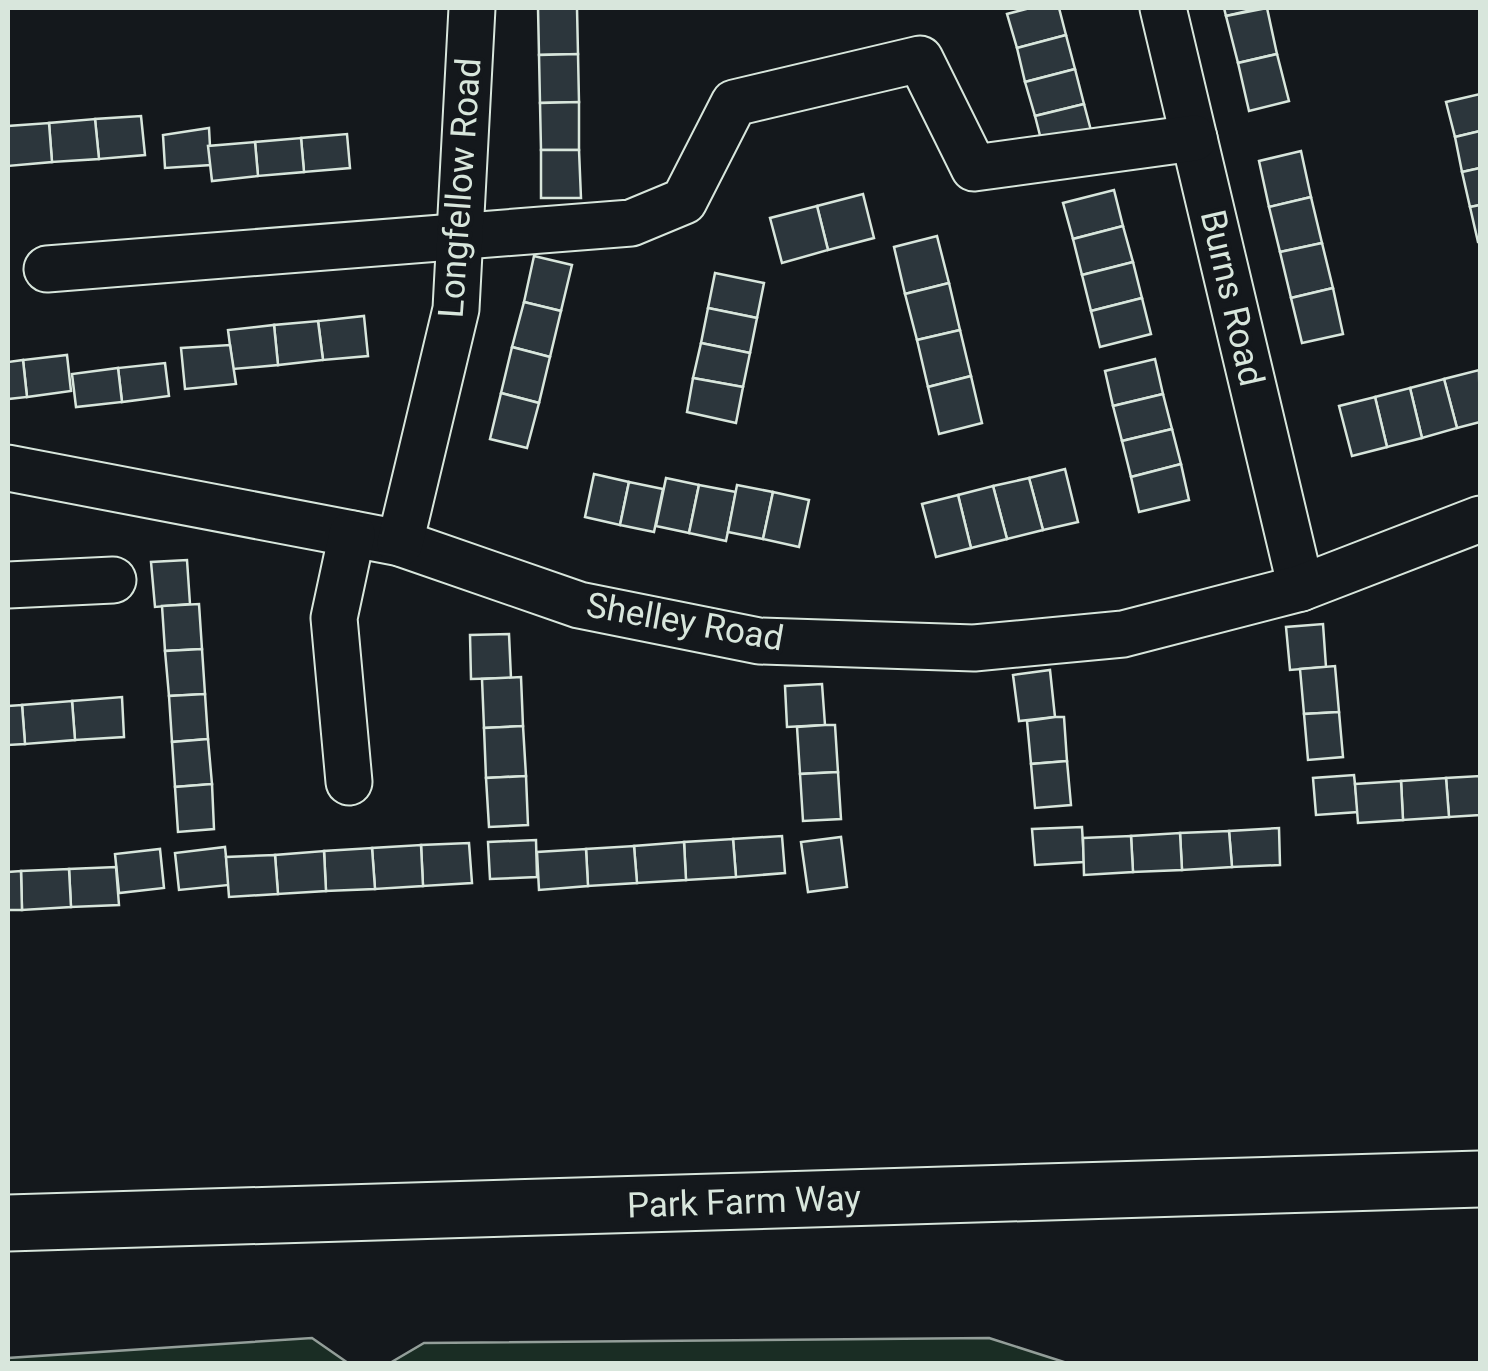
<svg xmlns="http://www.w3.org/2000/svg" width="1488" height="1371" viewBox="0 0 1488 1371" font-family="Roboto,sans-serif">
<style>
.green{fill:#1a2d24;stroke:#939e99;stroke-width:2.5}
.building{fill:#2c363c;stroke:#d8e6dc;stroke-width:2.5}
.lines{fill:none;stroke-linecap:round;stroke-linejoin:round}
.minor-casing{stroke:#d8e6dc;stroke-width:49}
.highway-casing{stroke:#d8e6dc;stroke-width:59}
.minor{stroke:#14181c;stroke-width:45}
.highway{stroke:#14181c;stroke-width:55}
.labels{text-anchor:middle;dominant-baseline:central;stroke-width:8;stroke-linejoin:round;paint-order:stroke}
.street-label{font-size:35px;fill:#d8e6dc;stroke:#14181c}
</style>
<rect width="100%" height="100%" fill="#14181c"/>
<g class="green">
<polygon points="312,1338 348,1363 8,1363 8,1358"/>
<polygon points="989,1338 1067,1363 390,1363 424,1343"/>
</g>
<g class="building">
<polygon points="538,8 577,8 578,54 539,55"/>
<polygon points="1030,8 1059,8 1066,35 1017,48 1007,14"/>
<polygon points="1224,8 1260,8 1226,16"/>
<polygon points="1267,8 1277,54 1238,63 1226,16"/>
<polygon points="1066,35 1075,69 1025,82 1017,48"/>
<polygon points="578,54 579,102 540,103 539,55"/>
<polygon points="1277,54 1289,101 1249,111 1238,63"/>
<polygon points="1075,69 1084,104 1035,116 1025,82"/>
<polygon points="1480,94 1480,131 1455,137 1446,102"/>
<polygon points="579,102 579,150 541,150 540,103"/>
<polygon points="1084,104 1093,138 1044,151 1035,116"/>
<polygon points="141,116 145,155 99,159 95,119"/>
<polygon points="95,119 99,159 52,162 49,123"/>
<polygon points="49,123 52,162 8,166 8,126"/>
<polygon points="209,128 211,165 165,168 163,135"/>
<polygon points="1480,131 1480,168 1462,172 1455,137"/>
<polygon points="347,134 350,168 304,172 301,138"/>
<polygon points="301,138 304,172 258,176 255,142"/>
<polygon points="255,142 258,176 212,181 208,146"/>
<polygon points="541,150 579,150 581,198 541,198"/>
<polygon points="1301,151 1311,197 1269,207 1259,161"/>
<polygon points="1480,168 1480,205 1470,207 1462,172"/>
<polygon points="1114,190 1123,226 1073,239 1063,203"/>
<polygon points="863,194 874,238 828,250 817,206"/>
<polygon points="1311,197 1322,243 1280,252 1269,207"/>
<polygon points="1480,205 1480,242 1478,242 1470,207"/>
<polygon points="817,206 828,250 782,263 770,218"/>
<polygon points="1123,226 1133,262 1082,275 1073,239"/>
<polygon points="937,236 949,283 905,294 894,247"/>
<polygon points="1322,243 1333,288 1291,298 1280,252"/>
<polygon points="534,256 572,265 561,311 524,302"/>
<polygon points="1133,262 1142,298 1091,311 1082,275"/>
<polygon points="715,273 764,283 757,318 708,308"/>
<polygon points="949,283 960,330 917,340 905,294"/>
<polygon points="1333,288 1343,334 1302,343 1291,298"/>
<polygon points="1142,298 1151,334 1100,347 1091,311"/>
<polygon points="524,302 561,311 550,357 512,347"/>
<polygon points="708,308 757,318 750,353 701,343"/>
<polygon points="364,316 368,356 323,360 318,321"/>
<polygon points="318,321 323,360 278,365 274,325"/>
<polygon points="274,325 278,365 233,369 228,330"/>
<polygon points="960,330 971,376 928,387 917,340"/>
<polygon points="701,343 750,353 743,387 693,378"/>
<polygon points="230,345 236,384 185,389 181,348"/>
<polygon points="512,347 550,357 539,403 501,393"/>
<polygon points="67,355 71,391 27,397 23,360"/>
<polygon points="1155,359 1163,394 1113,406 1105,371"/>
<polygon points="23,360 27,397 8,399 8,362"/>
<polygon points="165,363 169,396 122,402 118,368"/>
<polygon points="118,368 122,402 76,407 72,374"/>
<polygon points="1479,370 1480,422 1457,428 1444,379"/>
<polygon points="971,376 982,423 939,434 928,387"/>
<polygon points="693,378 743,387 736,423 687,412"/>
<polygon points="1444,379 1457,428 1422,438 1410,388"/>
<polygon points="1410,388 1422,438 1387,447 1375,397"/>
<polygon points="501,393 539,403 527,448 490,439"/>
<polygon points="1163,394 1172,429 1122,441 1113,406"/>
<polygon points="1375,397 1387,447 1352,456 1339,406"/>
<polygon points="1172,429 1181,464 1131,477 1122,441"/>
<polygon points="1181,464 1189,500 1139,512 1131,477"/>
<polygon points="1065,469 1078,522 1043,530 1029,478"/>
<polygon points="594,474 629,482 620,525 585,517"/>
<polygon points="666,478 699,485 689,533 656,526"/>
<polygon points="1029,478 1043,530 1007,539 993,486"/>
<polygon points="629,482 663,489 654,532 620,525"/>
<polygon points="699,485 736,492 726,541 689,533"/>
<polygon points="737,485 773,492 763,539 728,532"/>
<polygon points="993,486 1007,539 971,548 958,495"/>
<polygon points="773,492 809,500 799,547 763,539"/>
<polygon points="958,495 971,548 936,557 922,504"/>
<polygon points="187,560 190,604 155,607 151,562"/>
<polygon points="199,604 202,649 165,651 162,606"/>
<polygon points="1323,624 1326,667 1290,670 1286,627"/>
<polygon points="509,634 511,678 471,679 470,635"/>
<polygon points="202,649 205,694 169,696 165,651"/>
<polygon points="1335,666 1339,712 1304,714 1300,669"/>
<polygon points="1050,670 1055,717 1019,721 1013,675"/>
<polygon points="521,677 523,726 484,728 482,679"/>
<polygon points="822,684 825,725 787,727 785,686"/>
<polygon points="205,694 208,739 172,742 169,696"/>
<polygon points="122,697 124,737 75,740 72,701"/>
<polygon points="72,701 75,740 25,744 22,705"/>
<polygon points="22,705 25,744 8,745 8,706"/>
<polygon points="1339,712 1343,757 1308,760 1304,714"/>
<polygon points="1055,717 1064,717 1067,761 1031,764 1027,721"/>
<polygon points="825,725 835,725 838,772 800,774 797,727"/>
<polygon points="523,726 526,776 486,778 484,728"/>
<polygon points="208,739 212,784 175,787 172,742"/>
<polygon points="1067,761 1071,805 1035,808 1031,764"/>
<polygon points="838,772 841,819 803,821 800,774"/>
<polygon points="1354,775 1358,812 1316,815 1313,778"/>
<polygon points="526,776 528,825 489,827 486,778"/>
<polygon points="1480,776 1480,815 1449,817 1446,778"/>
<polygon points="1446,778 1449,817 1403,820 1401,781"/>
<polygon points="1401,781 1403,820 1358,823 1355,784"/>
<polygon points="212,784 214,829 178,832 175,787"/>
<polygon points="1082,827 1084,862 1035,865 1032,829"/>
<polygon points="1279,828 1280,865 1232,867 1229,831"/>
<polygon points="1229,831 1232,867 1182,870 1180,833"/>
<polygon points="1180,833 1182,870 1133,872 1131,836"/>
<polygon points="782,836 785,873 736,877 733,839"/>
<polygon points="1131,836 1133,872 1084,875 1083,838"/>
<polygon points="841,837 847,887 808,892 801,842"/>
<polygon points="733,839 736,877 686,880 684,842"/>
<polygon points="536,840 537,877 490,879 488,842"/>
<polygon points="684,842 686,880 637,883 634,846"/>
<polygon points="469,843 472,883 423,886 421,845"/>
<polygon points="421,845 423,886 375,889 372,848"/>
<polygon points="634,846 637,883 588,886 586,849"/>
<polygon points="225,847 229,885 179,890 175,853"/>
<polygon points="372,848 375,889 326,891 324,851"/>
<polygon points="160,849 164,888 119,893 115,854"/>
<polygon points="586,849 588,886 539,890 537,852"/>
<polygon points="324,851 326,891 278,894 275,855"/>
<polygon points="275,855 278,894 229,897 226,857"/>
<polygon points="116,867 119,905 71,907 69,869"/>
<polygon points="69,869 71,907 22,910 21,871"/>
<polygon points="21,871 22,910 8,910 8,872"/>
</g>
<g class="lines">
<g class="minor-casing">
<g id="minor">
<polyline points="1163,8 1301,588"/>
<polyline points="47,269 631,223 684,201 734,103 920,59 974,168 1194,138"/>
<polyline points="8,468 400,543 579,605 759,641 974,648 1123,634 1301,588 1480,519"/>
<polyline points="400,543 456,309 472,8"/>
<polyline points="8,585 113,580"/>
<polyline points="349,782 334,618 352,534"/>
</g>
</g>
<g class="highway-casing">
<polyline id="highway" points="8,1223 1480,1179"/>
</g>
<use href="#minor" class="minor"/>
<use href="#highway" class="highway"/>
</g>
<g class="labels">
<g class="street-label">
<text transform="translate(460 188) rotate(-86)">Longfellow Road</text>
<text transform="translate(1232 298) rotate(77)">Burns Road</text>
<text transform="translate(685 622) rotate(10)">Shelley Road</text>
<text transform="translate(744 1202) rotate(-2)">Park Farm Way</text>
</g>
</g>
<rect width="1488" height="1371" fill="none" stroke="#d8e6dc" stroke-width="20"/>
</svg>
